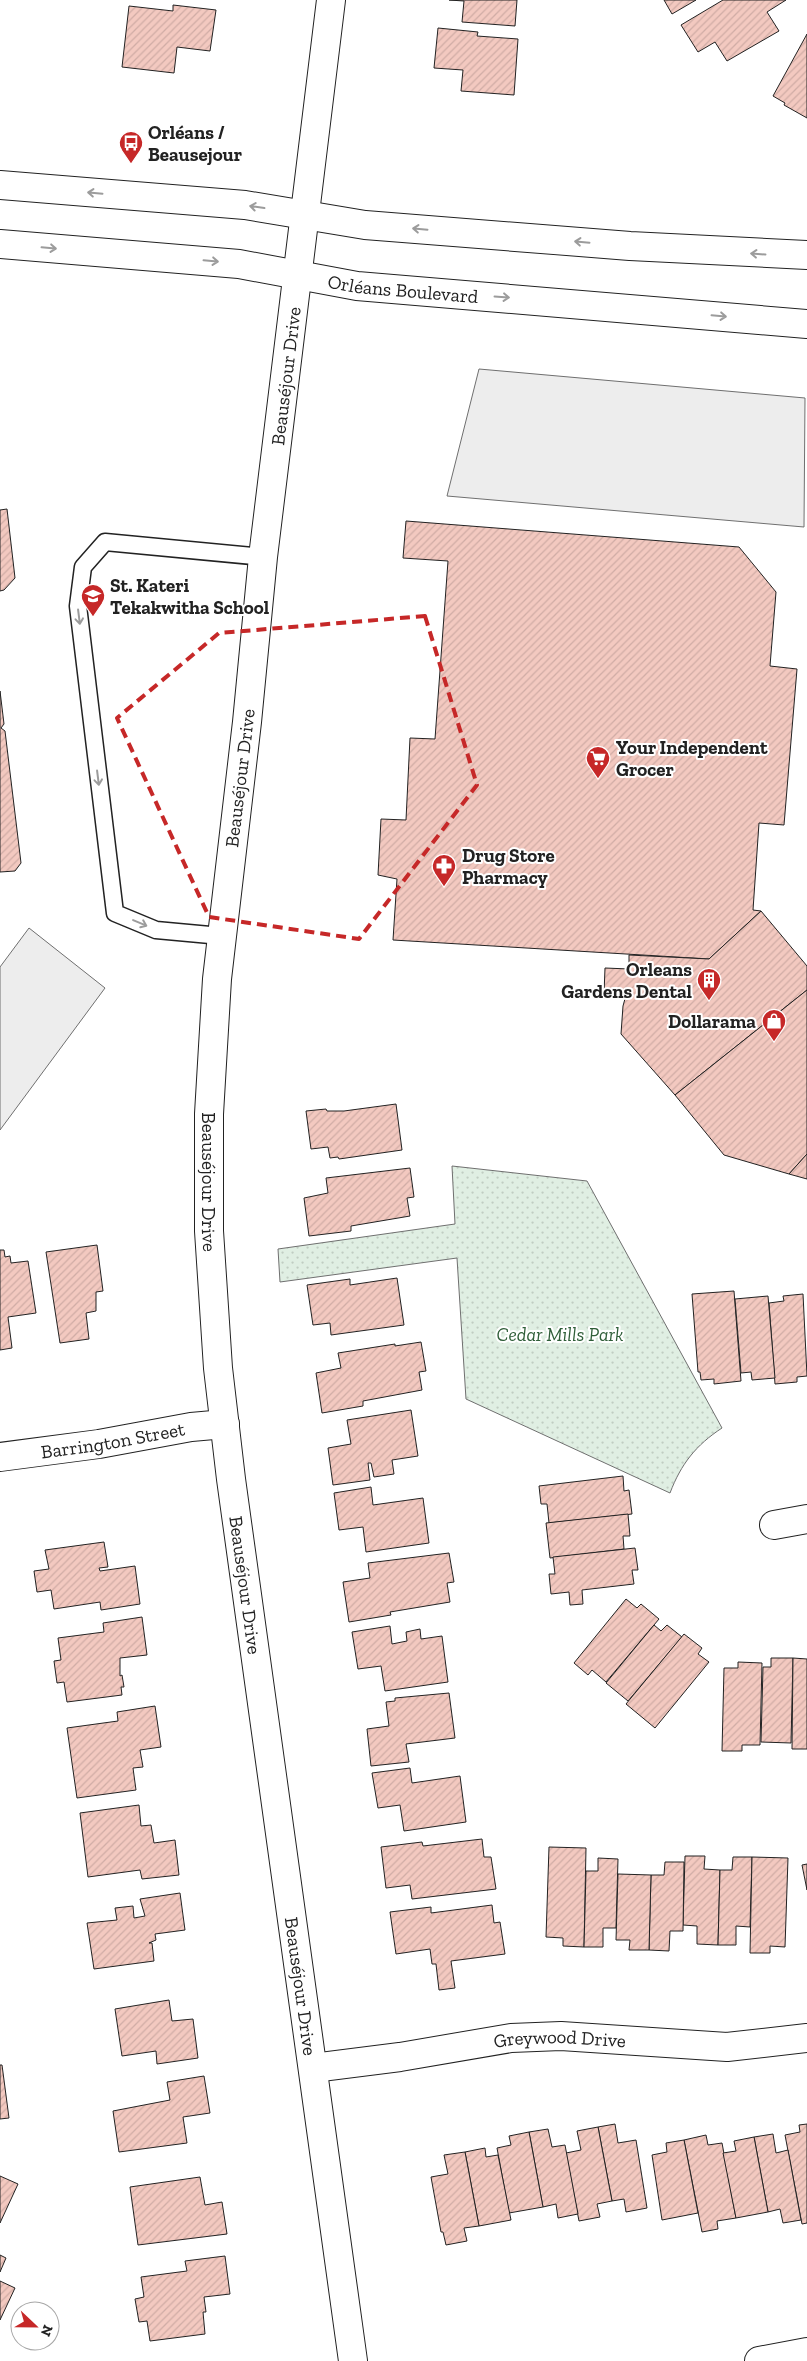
<svg xmlns="http://www.w3.org/2000/svg" width="807" height="2361" viewBox="0 0 807 2361" font-family="'Zilla Slab',serif">
<style>
.green{fill:url(#green-dots);stroke:#6f6f6f}
.parking{fill:#ededed;stroke:#6f6f6f}
.building{fill:url(#building-hatch);stroke:#222}
.lines{fill:none;stroke-linecap:round;stroke-linejoin:round}
.service-casing{stroke:#222;stroke-width:19}
.minor-casing{stroke:#222;stroke-width:30}
.tertiary-casing{stroke:#222;stroke-width:30}
.secondary-casing{stroke:#222;stroke-width:30}
.service{stroke:#fff;stroke-width:16}
.minor{stroke:#fff;stroke-width:28}
.tertiary{stroke:#fff;stroke-width:28}
.secondary{stroke:#fff;stroke-width:28}
.oneway{stroke:#9c9c9c}
.marked{fill:none;stroke:#c62828;stroke-width:4;stroke-dasharray:10 6;stroke-linejoin:round}
.labels{text-anchor:middle;dominant-baseline:central;stroke-width:4;stroke-linejoin:round;paint-order:stroke}
.poi-label{font-size:19px;font-weight:bold;fill:#222;stroke:#fff;text-anchor:start}
.street-label{font-size:19px;fill:#222;stroke:#fff}
.park-label{font-size:19px;font-style:italic;fill:#2f5e38;stroke:#fff}
</style>
<defs>
<pattern id="green-dots" width="8" height="8" patternUnits="userSpaceOnUse" patternTransform="scale(1.25)"><rect width="8" height="8" fill="#e0efe3"/><path d="M2 2h.1M6 6h.1" fill="none" stroke="#c0cdc2" stroke-width="1.8" stroke-linecap="round"/></pattern>
<pattern id="building-hatch" width="6" height="6" patternUnits="userSpaceOnUse" patternTransform="scale(1.25)"><rect width="6" height="6" fill="#f3c9c0"/><path d="M-1 1l2-2M0 6l6-6M5 7l2-2" fill="none" stroke="#d0aca5"/></pattern>
</defs>
<rect width="100%" height="100%" fill="#fff"/>
<path class="green" d="M452,1166L587,1181L722,1428C696,1445 681,1464 670,1493L466,1399L457,1258L280,1282L278,1249L455,1224Z"/>
<g class="parking">
<polygon points="479,369 805,398 804,527 447,496"/>
<polygon points="29,928 105,988 0,1130 0,967"/>
</g>
<g class="building">
<polygon points="449,0 517,0 515,26 462,22 464,1"/>
<polygon points="664,0 696,0 672,14"/>
<polygon points="723,0 786,0 767,12 779,31 727,61 715,42 698,52 681,25"/>
<polygon points="173,5 216,10 210,51 177,47 174,73 122,67 129,6 173,11"/>
<polygon points="438,28 478,32 477,36 518,39 514,95 461,91 463,70 434,68"/>
<polygon points="807,34 807,118 784,105 785,103 773,96"/>
<polygon points="7,509 15,578 4,590 0,591 0,510"/>
<polygon points="406,521 739,547 776,592 770,666 797,669 784,825 759,823 753,910 761,911 709,959 393,940 397,879 378,875 381,819 406,820 410,738 435,739 448,561 403,558"/>
<polygon points="0,691 4,724 1,728 5,731 21,863 15,871 0,872"/>
<polygon points="761,911 807,966 807,990 675,1095 621,1034 623,1006 626,995 604,994 605,968 629,969 629,955 709,959"/>
<polygon points="807,990 807,1154 789,1174 724,1155 675,1095"/>
<polygon points="396,1104 402,1150 339,1159 338,1157 330,1158 328,1147 311,1149 306,1111 326,1109 327,1111 344,1111"/>
<polygon points="807,1154 807,1179 789,1174"/>
<polygon points="410,1168 414,1197 407,1198 410,1216 351,1226 351,1231 309,1236 304,1198 328,1193 326,1178"/>
<polygon points="97,1245 103,1291 96,1292 96,1311 86,1313 89,1339 60,1343 46,1252"/>
<polygon points="0,1250 4,1250 5,1257 10,1256 11,1263 28,1261 36,1313 8,1317 12,1348 0,1350"/>
<polygon points="397,1278 404,1325 331,1335 330,1323 313,1325 307,1285 350,1279 350,1285"/>
<polygon points="734,1291 741,1381 714,1384 714,1379 701,1380 700,1372 698,1372 692,1294"/>
<polygon points="803,1294 807,1376 797,1377 797,1382 775,1384 769,1303 784,1301 783,1296"/>
<polygon points="768,1296 775,1378 752,1380 751,1372 741,1373 735,1299"/>
<polygon points="421,1342 426,1371 419,1372 422,1390 363,1401 363,1406 322,1413 316,1373 341,1368 338,1353 395,1344 395,1346"/>
<polygon points="411,1410 418,1456 392,1460 394,1474 374,1477 371,1463 368,1463 370,1480 333,1485 328,1448 351,1444 347,1420"/>
<polygon points="623,1476 624,1491 629,1490 632,1514 549,1523 547,1504 541,1504 539,1486"/>
<polygon points="371,1487 373,1505 423,1498 429,1543 366,1552 363,1527 339,1530 334,1493"/>
<polygon points="628,1514 630,1536 623,1536 624,1549 550,1558 546,1523"/>
<polygon points="104,1542 108,1567 99,1568 100,1571 135,1566 140,1604 101,1610 100,1602 54,1609 51,1590 37,1592 34,1571 49,1569 45,1550"/>
<polygon points="635,1548 638,1570 632,1570 634,1584 582,1590 583,1604 570,1605 569,1592 551,1594 549,1574 555,1574 553,1557"/>
<polygon points="449,1553 454,1582 447,1583 450,1602 390,1612 391,1615 349,1622 343,1582 370,1578 368,1563"/>
<polygon points="626,1599 637,1608 641,1604 659,1619 606,1682 592,1670 588,1675 574,1663"/>
<polygon points="142,1617 147,1655 120,1658 120,1676 122,1675 124,1687 121,1687 122,1695 67,1702 64,1682 57,1683 54,1661 61,1660 58,1638 104,1632 103,1623"/>
<polygon points="654,1625 661,1631 667,1625 682,1637 628,1701 606,1683"/>
<polygon points="390,1626 392,1644 407,1641 406,1632 420,1629 421,1639 442,1636 448,1682 385,1691 381,1666 358,1669 352,1632"/>
<polygon points="684,1634 702,1648 698,1654 709,1662 655,1728 626,1704"/>
<polygon points="771,1658 793,1658 791,1743 761,1742 763,1667 771,1667"/>
<polygon points="793,1658 807,1659 807,1749 792,1749"/>
<polygon points="738,1662 762,1663 760,1745 742,1745 742,1751 722,1751 724,1668 738,1668"/>
<polygon points="449,1693 455,1738 406,1744 409,1762 371,1766 367,1729 389,1726 386,1702 395,1701 395,1698"/>
<polygon points="155,1706 161,1747 140,1750 143,1767 133,1768 136,1790 77,1798 67,1728 118,1721 117,1712"/>
<polygon points="410,1768 412,1783 460,1776 466,1822 404,1831 400,1805 378,1808 372,1773"/>
<polygon points="139,1805 141,1826 151,1825 154,1843 175,1840 179,1875 142,1879 140,1870 88,1877 80,1813"/>
<polygon points="482,1839 484,1857 491,1857 496,1889 412,1899 410,1885 386,1888 381,1847 422,1842 423,1846"/>
<polygon points="549,1847 586,1848 584,1947 563,1946 563,1938 546,1937"/>
<polygon points="685,1856 705,1856 704,1869 720,1870 718,1945 697,1944 697,1926 683,1925"/>
<polygon points="733,1857 752,1857 750,1927 736,1926 736,1945 718,1945 720,1870 732,1870"/>
<polygon points="752,1857 788,1858 785,1947 770,1946 770,1953 750,1953"/>
<polygon points="598,1858 618,1859 616,1928 603,1928 603,1947 584,1947 586,1871 598,1871"/>
<polygon points="665,1862 684,1862 683,1931 670,1931 669,1951 649,1950 651,1875 664,1875"/>
<polygon points="807,1864 807,1890 802,1865"/>
<polygon points="618,1874 651,1875 649,1950 629,1950 630,1940 616,1940"/>
<polygon points="180,1893 185,1930 155,1934 156,1940 149,1943 152,1943 154,1961 94,1969 87,1923 117,1920 115,1908 133,1906 134,1918 145,1916 140,1899"/>
<polygon points="492,1905 494,1923 500,1922 505,1954 451,1961 455,1988 439,1990 436,1964 432,1964 430,1949 396,1954 390,1912 431,1907 431,1913"/>
<polygon points="169,2000 172,2021 193,2019 198,2058 157,2064 156,2051 122,2056 115,2009"/>
<polygon points="0,2065 2,2065 9,2118 0,2119"/>
<polygon points="204,2076 210,2113 183,2117 187,2143 119,2152 113,2111 170,2100 167,2082"/>
<polygon points="615,2124 618,2143 636,2140 647,2208 626,2212 624,2199 612,2201 598,2127"/>
<polygon points="807,2124 807,2223 802,2224 785,2135 800,2132 799,2125"/>
<polygon points="598,2127 612,2201 597,2204 600,2217 579,2221 566,2153 581,2150 577,2131"/>
<polygon points="548,2129 552,2147 565,2145 578,2214 558,2218 556,2204 543,2207 529,2132"/>
<polygon points="529,2132 543,2207 509,2213 497,2148 511,2145 509,2136"/>
<polygon points="773,2134 776,2153 788,2150 801,2220 783,2223 780,2209 768,2212 754,2137"/>
<polygon points="706,2135 708,2145 722,2143 736,2218 717,2221 718,2229 702,2232 684,2140"/>
<polygon points="754,2137 768,2212 736,2218 723,2153 736,2151 734,2141"/>
<polygon points="684,2140 698,2213 662,2220 652,2155 667,2152 666,2143"/>
<polygon points="485,2148 486,2157 498,2155 511,2220 479,2226 465,2152"/>
<polygon points="465,2152 479,2226 464,2228 467,2241 446,2245 443,2232 441,2232 431,2177 448,2174 444,2155"/>
<polygon points="0,2176 18,2184 0,2223"/>
<polygon points="200,2177 205,2205 222,2202 227,2234 138,2245 130,2187"/>
<polygon points="0,2255 6,2258 0,2272"/>
<polygon points="225,2256 230,2294 204,2297 206,2312 203,2312 205,2334 150,2341 147,2321 139,2322 135,2299 144,2297 141,2277 187,2271 185,2261"/>
<polygon points="0,2281 15,2288 0,2320"/>
</g>
<g class="lines">
<g class="service-casing">
<polyline id="service" points="221,936 156,930 115,913 78,606 83,567 105,542 263,557"/>
</g>
<g class="minor-casing">
<g id="minor">
<path id="s1" d="M0,1457L99,1444L191,1427L225,1424"/>
<polyline points="774,1525 807,1519"/>
<path id="s2" d="M313,2068L400,2057L511,2038L561,2036L727,2047L807,2038"/>
</g>
</g>
<g class="tertiary-casing">
<g id="tertiary">
<path id="s3" d="M331,0L263,557L247,722L217,979L209,1114V1231L218,1368L231,1479L353,2361"/>
</g>
</g>
<g class="secondary-casing">
<g id="secondary">
<polyline points="0,185 245,205 365,225 630,246 807,255"/>
<path id="s4" d="M0,244L239,264L357,286L807,324"/>
<polyline points="759,2361 807,2352"/>
</g>
</g>
<use href="#service" class="service"/>
<use href="#minor" class="minor"/>
<use href="#tertiary" class="tertiary"/>
<use href="#secondary" class="secondary"/>
</g>
<defs><path id="oneway-shaft" d="M-6 0H5M1.5-3L5.5 0L1.5 3" fill="none" stroke-width="1.6" stroke-linecap="round" stroke-linejoin="round" transform="scale(1.25)"/></defs>
<g class="oneway">
<use href="#oneway-shaft" transform="translate(95 193) rotate(-175)"/>
<use href="#oneway-shaft" transform="translate(257 207) rotate(-172)"/>
<use href="#oneway-shaft" transform="translate(420 229) rotate(-175)"/>
<use href="#oneway-shaft" transform="translate(582 242) rotate(-175)"/>
<use href="#oneway-shaft" transform="translate(49 248) rotate(5)"/>
<use href="#oneway-shaft" transform="translate(758 254) rotate(-176)"/>
<use href="#oneway-shaft" transform="translate(211 261) rotate(5)"/>
<use href="#oneway-shaft" transform="translate(502 297) rotate(4)"/>
<use href="#oneway-shaft" transform="translate(719 316) rotate(5)"/>
<use href="#oneway-shaft" transform="translate(79 617) rotate(83)"/>
<use href="#oneway-shaft" transform="translate(98 778) rotate(83)"/>
<use href="#oneway-shaft" transform="translate(140 923) rotate(23)"/>
</g>
<path class="marked" d="M425,616L477,785L359,939L209,917L117,718L219,633Z"/>
<defs>
<g id="bus-pin" transform="scale(1.25)"><path d="M0 17L-7.5 6A9.5 9.5 0 1 1 7.5 6Z" fill="#c62828" stroke="#fff"/><path d="M-5-6H5V4H4V6H2V4H-2V6H-4V4H-5ZM-3.5-4V0h7V-4ZM-3.5 1.2v1.5H-2V1.2ZM2 1.2v1.5H3.5V1.2Z" fill="#fff"/></g>
<g id="school-pin" transform="scale(1.25)"><path d="M0 17L-7.5 6A9.5 9.5 0 1 1 7.5 6Z" fill="#c62828" stroke="#fff"/><path d="M0-5L7-2L0 1L-7-2ZM-4 1L0 2.5L4 1V4Q0 6-4 4Z" fill="#fff"/></g>
<g id="supermarket-pin" transform="scale(1.25)"><path d="M0 17L-7.5 6A9.5 9.5 0 1 1 7.5 6Z" fill="#c62828" stroke="#fff"/><path d="M-6-5.5h2.5l.6 2H6L4.5 2H-2.5L-4.4-4H-6ZM-1.5 3.2a1.3 1.3 0 1 0 .1 0ZM3 3.2a1.3 1.3 0 1 0 .1 0Z" fill="#fff"/></g>
<g id="pharmacy-pin" transform="scale(1.25)"><path d="M0 17L-7.5 6A9.5 9.5 0 1 1 7.5 6Z" fill="#c62828" stroke="#fff"/><path d="M-2-6h4v4h4v4h-4v4h-4v-4h-4v-4h4Z" fill="#fff"/></g>
<g id="building-pin" transform="scale(1.25)"><path d="M0 17L-7.5 6A9.5 9.5 0 1 1 7.5 6Z" fill="#c62828" stroke="#fff"/><path d="M-4-6H4V6H1V3H-1V6H-4ZM-2.5-4.3h1.7v1.8h-1.7ZM.8-4.3h1.7v1.8H.8ZM-2.5-1h1.7V.8h-1.7ZM.8-1h1.7V.8H.8Z" fill="#fff"/></g>
<g id="shop-pin" transform="scale(1.25)"><path d="M0 17L-7.5 6A9.5 9.5 0 1 1 7.5 6Z" fill="#c62828" stroke="#fff"/><path d="M-5-2.5h2.3a2.7 3.5 0 0 1 5.4 0H5L5.5 6h-11ZM-1.5-2.5h3a1.5 2.3 0 0 0-3 0Z" fill="#fff"/></g>
</defs>
<g fill-rule="evenodd">
<use href="#bus-pin" x="131" y="143"/>
<use href="#school-pin" x="93" y="596"/>
<use href="#supermarket-pin" x="598" y="758"/>
<use href="#pharmacy-pin" x="444" y="866"/>
<use href="#building-pin" x="709" y="980"/>
<use href="#shop-pin" x="774" y="1021"/>
</g>
<g class="labels">
<g class="poi-label">
<text x="148" y="132">Orléans /<tspan x="148" dy="22">Beausejour</tspan></text>
<text x="110" y="585">St. Kateri<tspan x="110" dy="22">Tekakwitha School</tspan></text>
<text x="616" y="747">Your Independent<tspan x="616" dy="22">Grocer</tspan></text>
<text x="462" y="855">Drug Store<tspan x="462" dy="22">Pharmacy</tspan></text>
<text x="692" y="969" text-anchor="end">Orleans<tspan x="692" dy="22">Gardens Dental</tspan></text>
<text x="756" y="1021" text-anchor="end">Dollarama</text>
</g>
<g class="street-label">
<text stroke="none"><textPath href="#s4" startOffset="406">Orléans Boulevard</textPath></text>
<text transform="translate(286 376) rotate(-83)">Beauséjour Drive</text>
<text transform="translate(240 778) rotate(-83)">Beauséjour Drive</text>
<text stroke="none"><textPath href="#s3" startOffset="1189">Beauséjour Drive</textPath></text>
<text stroke="none"><textPath href="#s1" startOffset="114">Barrington Street</textPath></text>
<text stroke="none"><textPath href="#s3" startOffset="1594">Beauséjour Drive</textPath></text>
<text stroke="none"><textPath href="#s3" startOffset="1999">Beauséjour Drive</textPath></text>
<text stroke="none"><textPath href="#s2" startOffset="249">Greywood Drive</textPath></text>
</g>
<g class="park-label">
<text x="560" y="1334">Cedar Mills Park</text>
</g>
</g>
<g transform="translate(35 2326) rotate(112)"><circle r="24" fill="#ffffff" stroke="#a7a7a7"/>
<path d="M0-4L9 19L0 12L-9 19Z" fill="#c62828"/>
<text y="-8" font-size="14" font-weight="bold" text-anchor="middle" fill="#222222">N</text>
</g>
</svg>
